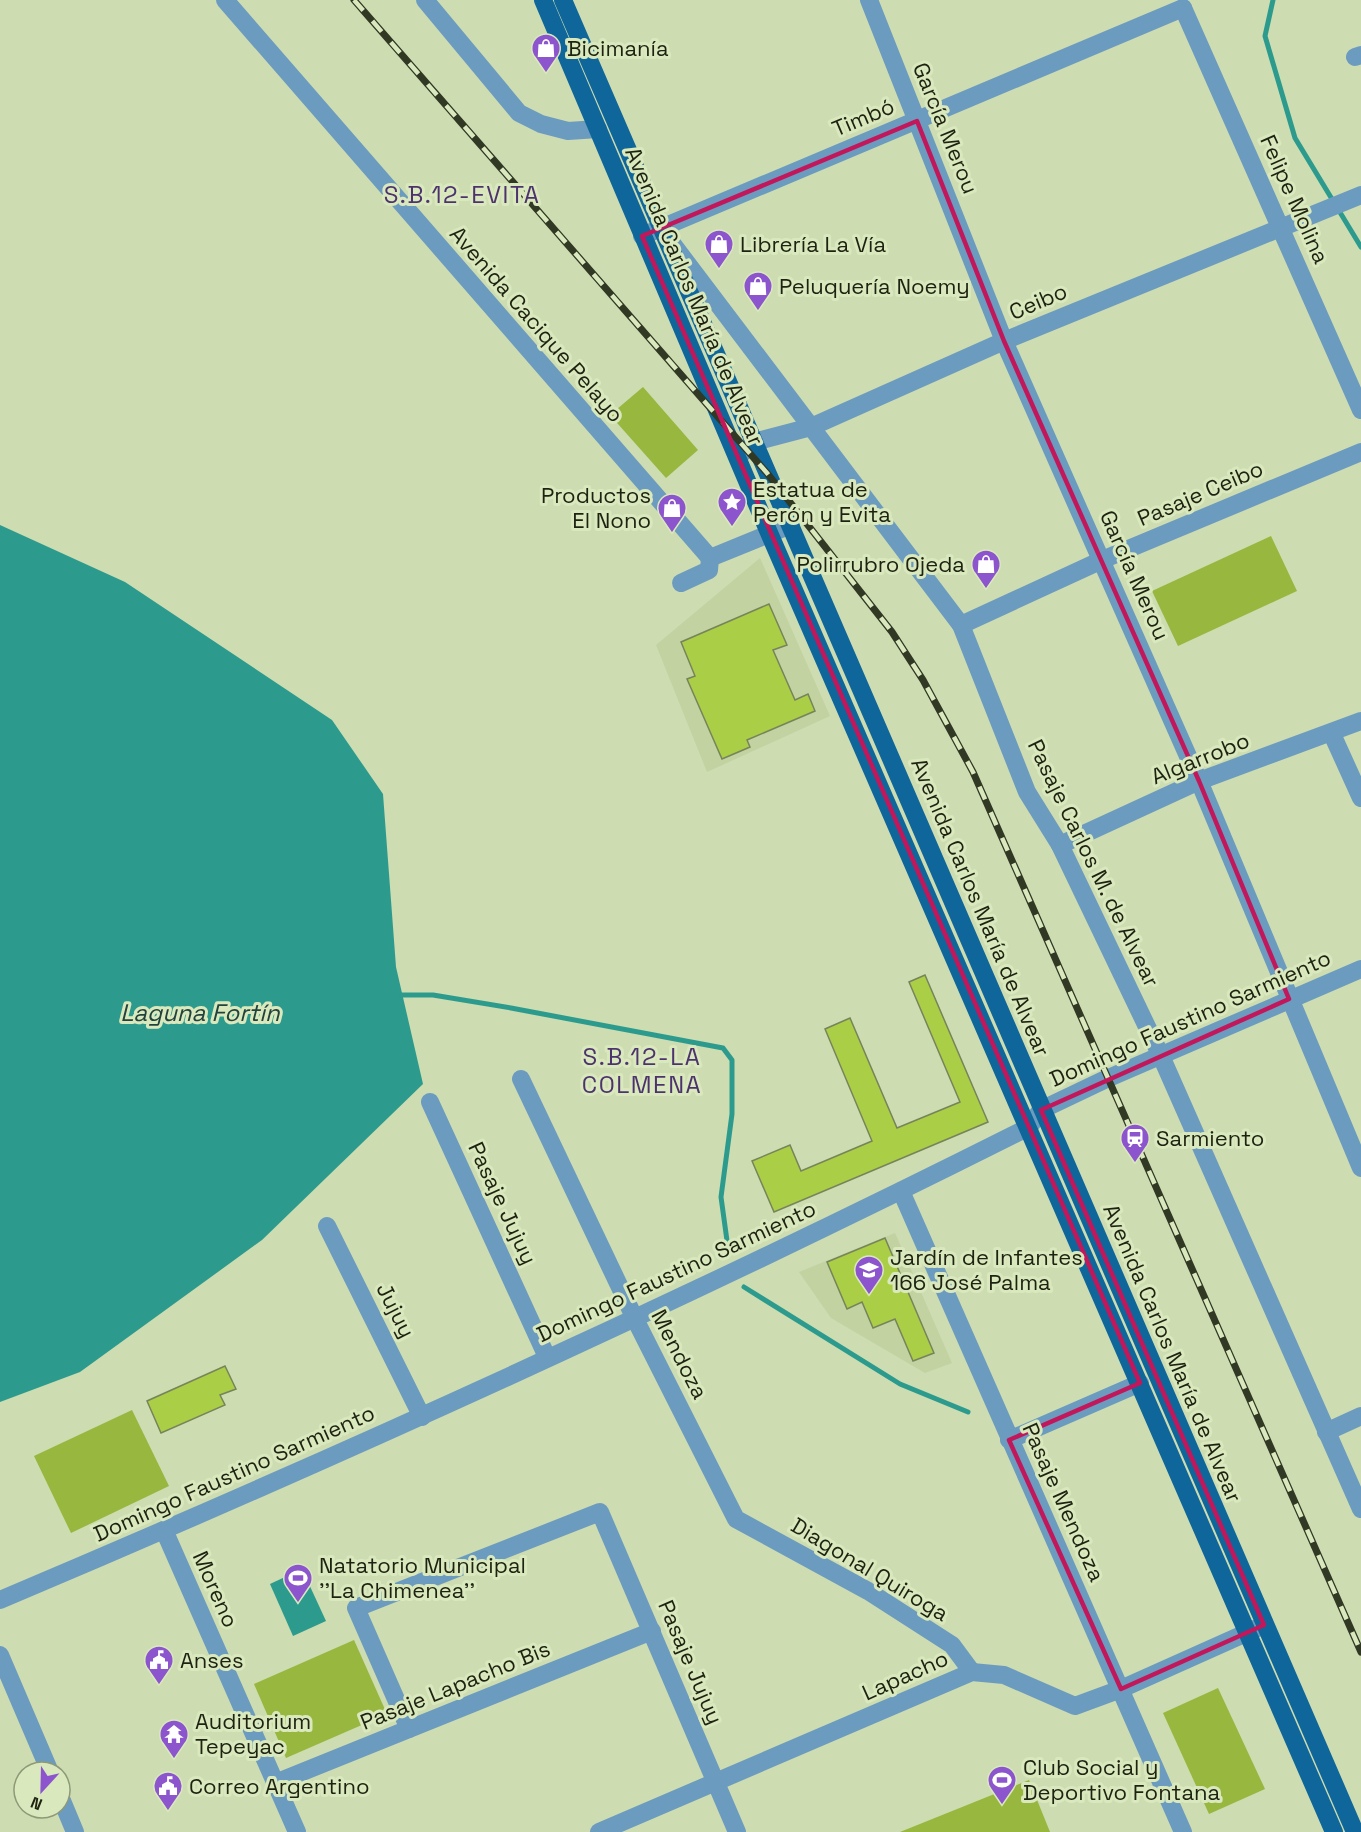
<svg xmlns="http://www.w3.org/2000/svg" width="1361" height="1832" viewBox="0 0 1361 1832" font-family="'Space Grotesk',sans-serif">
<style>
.built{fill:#c2d2a0}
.green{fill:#97b73e}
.water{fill:#2c9b8d}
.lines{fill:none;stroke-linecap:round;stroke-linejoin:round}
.stream{stroke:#2c9b8d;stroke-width:5}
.building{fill:#aace45;stroke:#77845b;stroke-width:1.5}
.minor{stroke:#6c9bc0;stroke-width:18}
.major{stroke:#0e669a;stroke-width:18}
.rail-casing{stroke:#313824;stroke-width:7}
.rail{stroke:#dae9bd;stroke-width:4.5;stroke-dasharray:14;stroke-linecap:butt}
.marked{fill:none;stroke:#c2185b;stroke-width:4.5;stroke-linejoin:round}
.labels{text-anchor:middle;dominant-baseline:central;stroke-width:6;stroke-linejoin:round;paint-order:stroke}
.poi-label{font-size:22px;fill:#1d2211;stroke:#dae9bd;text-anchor:start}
.street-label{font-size:22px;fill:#1d2211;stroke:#dae9bd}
.neighbourhood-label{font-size:24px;letter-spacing:1.5px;fill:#4d336d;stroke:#dae9bd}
.water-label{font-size:24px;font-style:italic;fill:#21423d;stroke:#dae9bd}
</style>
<rect width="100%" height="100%" fill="#cddcb1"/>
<g class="built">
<polygon points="760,558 830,716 707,772 656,645"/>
<polygon points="895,1233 952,1363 925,1373 831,1318 799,1272"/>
</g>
<g class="green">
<polygon points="643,387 698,450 666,478 610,415"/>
<polygon points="1271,536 1297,591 1178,646 1152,591"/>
<polygon points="132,1410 169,1486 71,1533 34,1456"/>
<polygon points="354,1640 387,1714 286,1758 254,1684"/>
<polygon points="1218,1688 1265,1789 1209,1814 1163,1713"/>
<polygon points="1029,1780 1050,1832 900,1832"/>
</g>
<g class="water">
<polygon points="0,525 125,582 332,720 383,794 396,967 423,1084 262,1240 80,1372 0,1402"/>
<polygon points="302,1569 326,1621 293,1636 270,1584"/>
</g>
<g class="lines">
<g class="stream">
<polyline points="1273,0 1265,36 1295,138 1361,247"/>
<polyline points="402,995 433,995 511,1008 723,1048 732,1060 732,1114 721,1197 728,1248"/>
<polyline points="744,1287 900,1384 968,1412"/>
</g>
</g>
<g class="building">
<polygon points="769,604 787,645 773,650 795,700 808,694 815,711 747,740 750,747 722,759 687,679 695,676 681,642"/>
<polygon points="925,975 988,1122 774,1212 752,1161 790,1145 801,1171 872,1141 825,1029 850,1018 897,1128 960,1102 909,982"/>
<polygon points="885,1238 934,1353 913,1361 895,1319 873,1328 862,1302 847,1309 827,1262"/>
<polygon points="225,1366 236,1389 220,1395 225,1405 161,1433 147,1401"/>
</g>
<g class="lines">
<g class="minor">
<polyline points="225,0 710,558"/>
<polyline points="425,0 519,113 541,124 568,131 598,129"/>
<polyline points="869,0 1004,341 1199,781 1361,1168"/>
<polyline points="1183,8 1361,410"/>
<polyline points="1355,57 1361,55"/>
<polyline points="642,236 1183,8"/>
<polyline points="671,242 961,625 1027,792 1060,845 1161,1056 1361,1509"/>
<polyline points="738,457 754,442 811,427 1004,341 1361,195"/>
<polyline points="710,558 791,525"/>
<polyline points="681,583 709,570 710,558"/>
<polyline points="961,625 1102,560 1361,452"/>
<polyline points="1332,734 1361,798"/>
<polyline points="1060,845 1199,781 1361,721"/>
<polyline points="521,1079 635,1319 736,1519 868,1591 952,1645 972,1672"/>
<polyline points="430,1102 547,1357"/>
<polyline points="901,1191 1183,1832"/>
<polyline points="327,1226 422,1417"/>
<polyline points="1326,1432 1361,1416"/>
<polyline points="1009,1440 1140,1383"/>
<polyline points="164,1530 297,1832"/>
<path d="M0,1600C348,1453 691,1297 1029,1127L1041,1110L1104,1080L1361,969"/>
<polyline points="0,1655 50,1772"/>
<polyline points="409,1729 356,1608 600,1512 737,1832"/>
<polyline points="275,1783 652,1631"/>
<polyline points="60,1796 75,1832"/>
<polyline points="599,1832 972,1672 1004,1675 1075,1706 1121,1689 1264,1625"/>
</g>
<g class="major">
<polyline points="543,0 770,535 1334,1832"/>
<polyline points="563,0 1355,1832"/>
</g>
<g class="rail-casing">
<polyline id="rail" points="354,0 767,473 892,632 923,680 973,772 1361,1652"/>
</g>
<use href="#rail" class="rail"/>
</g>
<path class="marked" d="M917,121L1004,341L1199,781L1289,999L1041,1110L1264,1625L1121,1689L1009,1440L1140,1383L642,236Z"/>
<defs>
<g id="shop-pin" transform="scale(1.5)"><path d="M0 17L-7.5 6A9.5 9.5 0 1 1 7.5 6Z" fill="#8d55cd" stroke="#dae9bd"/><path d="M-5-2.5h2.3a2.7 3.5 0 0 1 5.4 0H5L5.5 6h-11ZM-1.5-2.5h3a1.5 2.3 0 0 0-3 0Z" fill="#fff"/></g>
<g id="sight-pin" transform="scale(1.5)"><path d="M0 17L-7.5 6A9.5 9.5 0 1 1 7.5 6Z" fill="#8d55cd" stroke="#dae9bd"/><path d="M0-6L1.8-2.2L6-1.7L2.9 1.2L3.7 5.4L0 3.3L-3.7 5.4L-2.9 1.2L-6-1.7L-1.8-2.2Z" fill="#fff"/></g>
<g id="station-pin" transform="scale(1.5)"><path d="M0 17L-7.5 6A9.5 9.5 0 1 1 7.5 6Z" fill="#8d55cd" stroke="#dae9bd"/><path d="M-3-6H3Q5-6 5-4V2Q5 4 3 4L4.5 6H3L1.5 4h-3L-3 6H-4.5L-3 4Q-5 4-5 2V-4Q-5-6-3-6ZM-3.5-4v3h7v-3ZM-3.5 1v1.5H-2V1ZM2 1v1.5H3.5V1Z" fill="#fff"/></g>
<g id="school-pin" transform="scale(1.5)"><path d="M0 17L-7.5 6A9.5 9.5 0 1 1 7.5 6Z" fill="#8d55cd" stroke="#dae9bd"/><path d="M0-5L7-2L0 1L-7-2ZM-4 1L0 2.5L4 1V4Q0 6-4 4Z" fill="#fff"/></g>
<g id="stadium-pin" transform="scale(1.5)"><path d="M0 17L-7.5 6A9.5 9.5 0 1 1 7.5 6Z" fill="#8d55cd" stroke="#dae9bd"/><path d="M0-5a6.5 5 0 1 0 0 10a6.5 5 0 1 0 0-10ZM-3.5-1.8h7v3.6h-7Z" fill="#fff"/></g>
<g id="civic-pin" transform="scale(1.5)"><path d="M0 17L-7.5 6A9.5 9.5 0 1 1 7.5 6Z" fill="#8d55cd" stroke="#dae9bd"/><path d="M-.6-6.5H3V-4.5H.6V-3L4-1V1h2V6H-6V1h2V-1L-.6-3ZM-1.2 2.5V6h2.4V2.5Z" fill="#fff"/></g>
<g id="temple-pin" transform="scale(1.5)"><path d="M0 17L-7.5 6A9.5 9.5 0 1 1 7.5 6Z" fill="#8d55cd" stroke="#dae9bd"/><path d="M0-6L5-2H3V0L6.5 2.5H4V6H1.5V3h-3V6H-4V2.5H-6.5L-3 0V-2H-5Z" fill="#fff"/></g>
</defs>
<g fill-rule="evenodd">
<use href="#shop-pin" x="546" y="48"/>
<use href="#shop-pin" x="719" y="244"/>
<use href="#shop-pin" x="758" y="286"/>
<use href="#sight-pin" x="732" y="502"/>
<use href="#shop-pin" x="672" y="508"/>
<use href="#shop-pin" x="986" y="564"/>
<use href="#station-pin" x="1135" y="1138"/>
<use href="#school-pin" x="869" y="1270"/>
<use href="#stadium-pin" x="298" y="1578"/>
<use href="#civic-pin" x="159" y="1660"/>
<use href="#temple-pin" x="174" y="1734"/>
<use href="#stadium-pin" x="1002" y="1780"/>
<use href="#civic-pin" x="168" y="1786"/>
</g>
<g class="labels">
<g class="poi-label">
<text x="567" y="48">Bicimanía</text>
<text x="740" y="244">Librería La Vía</text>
<text x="779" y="286">Peluquería Noemy</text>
<text x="753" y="489">Estatua de<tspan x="753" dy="25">Perón y Evita</tspan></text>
<text x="651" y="495" text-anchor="end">Productos<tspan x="651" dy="25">El Nono</tspan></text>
<text x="965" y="564" text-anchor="end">Polirrubro Ojeda</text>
<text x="1156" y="1138">Sarmiento</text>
<text x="890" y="1257">Jardín de Infantes<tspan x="890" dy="25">166 José Palma</tspan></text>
<text x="319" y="1565">Natatorio Municipal<tspan x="319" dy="25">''La Chimenea''</tspan></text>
<text x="180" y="1660">Anses</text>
<text x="195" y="1721">Auditorium<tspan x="195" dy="25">Tepeyac</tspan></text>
<text x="1023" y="1767">Club Social y<tspan x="1023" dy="25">Deportivo Fontana</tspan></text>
<text x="189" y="1786">Correo Argentino</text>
</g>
<g class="street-label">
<text transform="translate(863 117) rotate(-23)">Timbó</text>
<text transform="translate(946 128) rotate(68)">García Merou</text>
<text transform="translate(1295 199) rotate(66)">Felipe Molina</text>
<text transform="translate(695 296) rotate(67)">Avenida Carlos María de Alvear</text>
<text transform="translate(1038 301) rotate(-23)">Ceibo</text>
<text transform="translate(537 324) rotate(49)">Avenida Cacique Pelayo</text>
<text transform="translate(1200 493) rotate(-23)">Pasaje Ceibo</text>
<text transform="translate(1135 575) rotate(66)">García Merou</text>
<text transform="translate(1200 758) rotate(-22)">Algarrobo</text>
<text transform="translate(1094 863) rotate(64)">Pasaje Carlos M. de Alvear</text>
<text transform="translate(981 907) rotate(67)">Avenida Carlos María de Alvear</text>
<text transform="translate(1190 1018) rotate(-24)">Domingo Faustino Sarmiento</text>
<text transform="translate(503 1203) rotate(65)">Pasaje Jujuy</text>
<text transform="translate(676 1271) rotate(-25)">Domingo Faustino Sarmiento</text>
<text transform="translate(396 1310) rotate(63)">Jujuy</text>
<text transform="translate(1173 1353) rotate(67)">Avenida Carlos María de Alvear</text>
<text transform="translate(680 1354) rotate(63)">Mendoza</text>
<text transform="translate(234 1473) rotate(-24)">Domingo Faustino Sarmiento</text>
<text transform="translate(1064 1502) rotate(66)">Pasaje Mendoza</text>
<text transform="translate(870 1569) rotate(31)">Diagonal Quiroga</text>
<text transform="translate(216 1589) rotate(66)">Moreno</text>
<text transform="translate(691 1662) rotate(67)">Pasaje Jujuy</text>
<text transform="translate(905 1675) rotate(-24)">Lapacho</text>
<text transform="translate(455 1685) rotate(-22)">Pasaje Lapacho Bis</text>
</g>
<g class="neighbourhood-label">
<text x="462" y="194">S.B.12-EVITA</text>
<text x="642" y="1056">S.B.12-LA<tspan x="642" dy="28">COLMENA</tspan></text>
</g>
<g class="water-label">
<text x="200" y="1012">Laguna Fortín</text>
</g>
</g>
<g transform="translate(42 1790) rotate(202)"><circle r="28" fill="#dae9bd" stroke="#8e9978" stroke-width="1.5"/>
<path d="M0-4.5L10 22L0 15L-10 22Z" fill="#8d55cd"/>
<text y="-9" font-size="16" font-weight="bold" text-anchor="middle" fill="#1d2211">N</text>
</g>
</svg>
